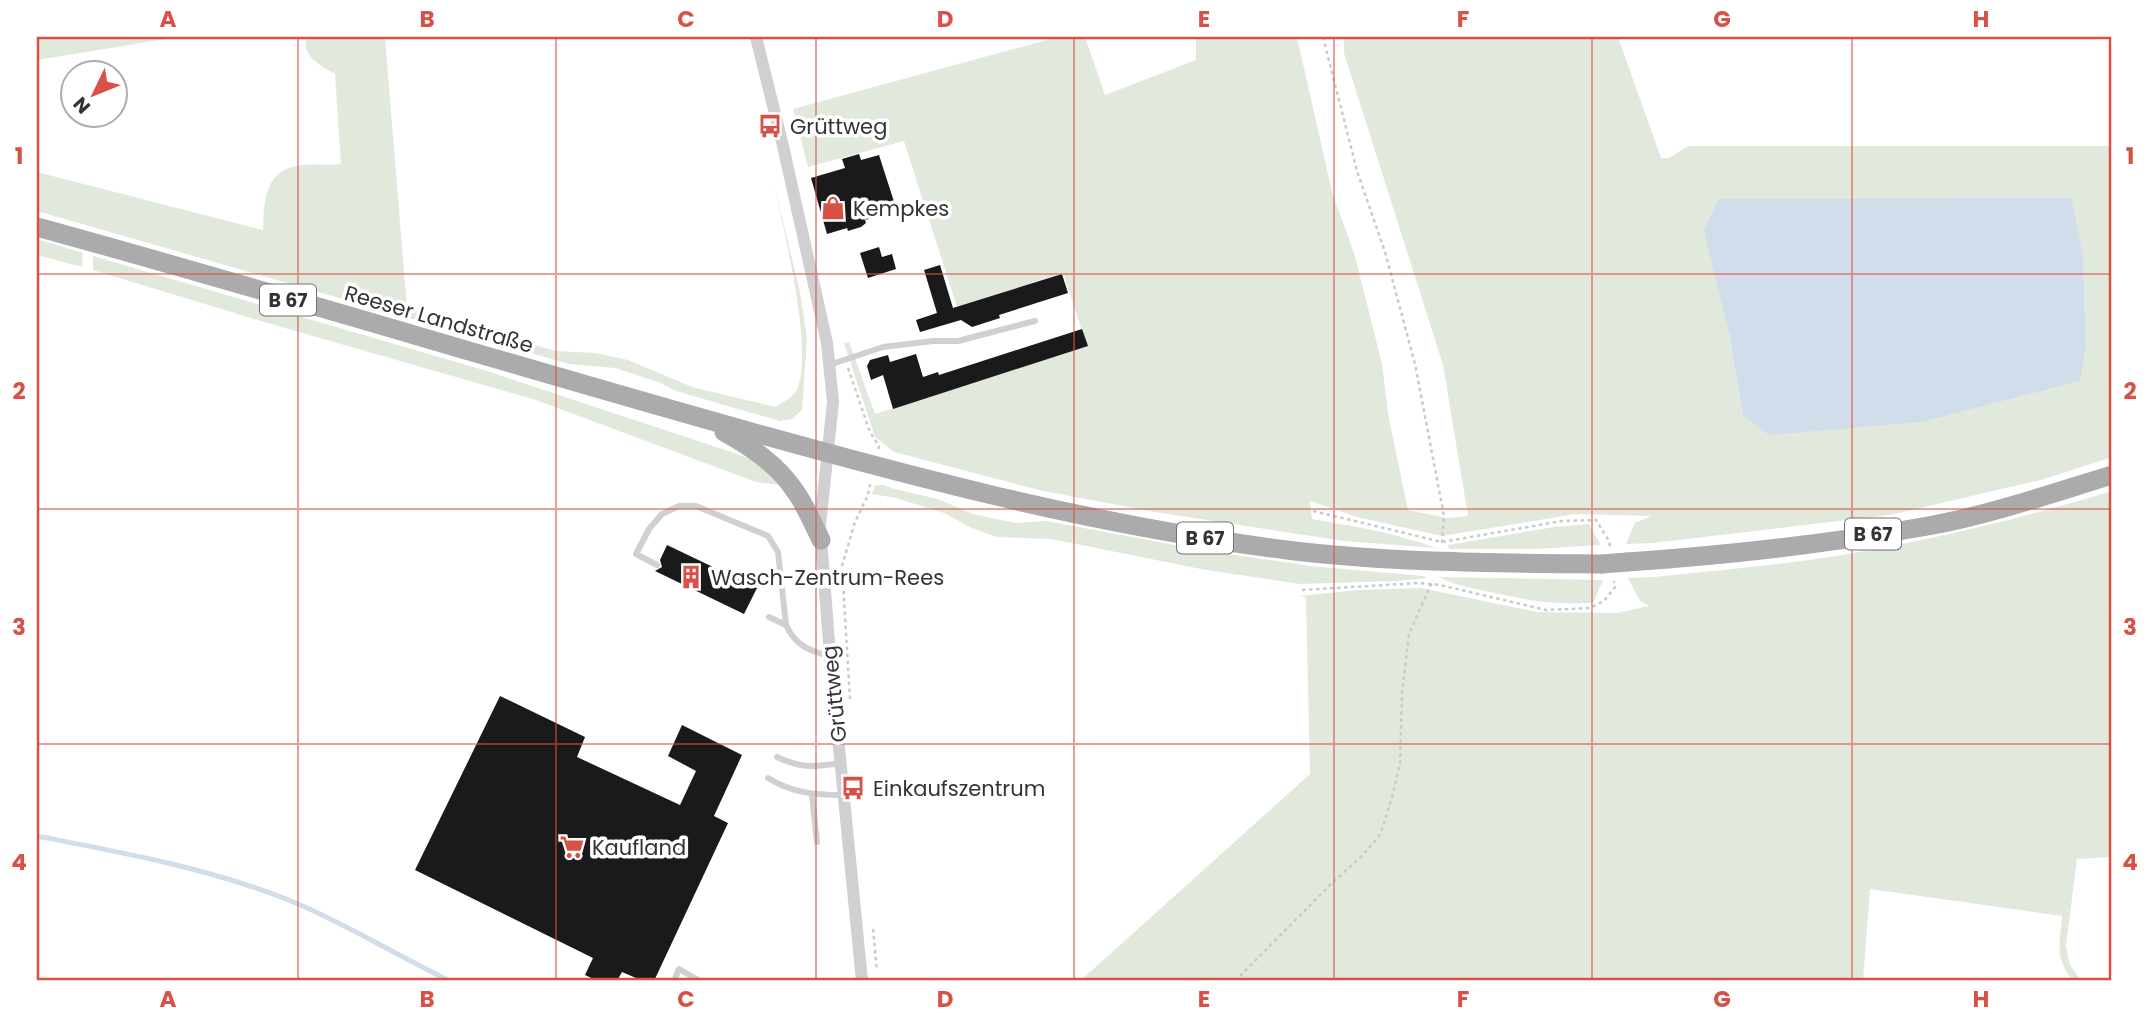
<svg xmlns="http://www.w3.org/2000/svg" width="2149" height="1018" viewBox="0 0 2149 1018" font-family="Poppins,sans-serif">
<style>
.green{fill:#e1e9dd;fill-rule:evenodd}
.water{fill:#d1ddeb}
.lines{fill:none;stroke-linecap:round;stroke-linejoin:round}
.stream{stroke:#d1ddeb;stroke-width:5}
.building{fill:#1a1a1a}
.path{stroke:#cacaca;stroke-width:2.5;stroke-dasharray:3.5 3.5;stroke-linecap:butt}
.lane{stroke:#d0d0d0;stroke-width:6}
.street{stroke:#d0d0d0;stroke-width:12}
.primary{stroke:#ababab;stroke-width:19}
.primary-bridge{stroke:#ababab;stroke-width:19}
.grid{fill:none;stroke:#d85046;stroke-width:2;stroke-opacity:0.55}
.labels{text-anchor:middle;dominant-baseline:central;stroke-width:7;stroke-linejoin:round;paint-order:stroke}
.shield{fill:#fff;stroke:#707070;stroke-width:2}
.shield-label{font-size:19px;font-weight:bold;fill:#333}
.poi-label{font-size:21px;fill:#333;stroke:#fff;text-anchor:start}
.street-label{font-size:21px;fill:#333;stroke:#fff}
.neatline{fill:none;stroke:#d85046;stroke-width:2.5}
.grid-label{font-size:23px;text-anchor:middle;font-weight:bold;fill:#d85046}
</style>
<rect width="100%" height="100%" fill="#fff"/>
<g class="green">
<polygon points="37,37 178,37 37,60"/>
<path d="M306,37H385L407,308L556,351L595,353L628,360L692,387L775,407C781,404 788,400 793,395C819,368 782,223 774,184L800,292L807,338L802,410L792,419L780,421L676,391L658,382L615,368L569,364L37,211V172L263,230C264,204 264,172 296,166C310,163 327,166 341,164L335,74C320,65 302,57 306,37Z"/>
<path d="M1058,37H1085L1105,95L1196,60V37H1297L1332,192L1355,256L1382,364L1389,419L1408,510L1448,518L1468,516L1443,365L1344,53V37H1618L1661,158H1669L1688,146H2112V457L2041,480L1890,515L1653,543L1626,544L1635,523L1651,516L1576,514L1442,536L1357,517L1310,501L1312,519C1354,526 1396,533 1436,548L1344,541L1155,512L1043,491L894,452L875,437L844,343L849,342L875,414L1087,346L1063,273L957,307L904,141L808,167L793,109ZM2072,198L2083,253L2086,347L1743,414L1729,333Z"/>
<polygon points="37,239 83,253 82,267 37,255"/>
<polygon points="93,256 487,371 740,455 756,461 782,485 756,482 536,400 264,322 93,270"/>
<polygon points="875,485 884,485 894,489 938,499 973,514 1015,523 1046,521 1208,551 1310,566 1424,576 1427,578 1396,581 1300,584 1206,570 1051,539 997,537 972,528 944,513 896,498 872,494"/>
<path d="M2112,491V857L2077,859L2066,946L2070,965L2081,981H2073C2054,957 2060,945 2062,916L1870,889L1863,981H1080L1310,774L1306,598L1300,596L1357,590L1421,588L1537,612L1617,613L1649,606L1640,601L1628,578L1654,577C1706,571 1758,567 1809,560C1912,545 2013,521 2112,491Z"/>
<polygon points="1589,524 1601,545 1536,549 1449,549 1448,545 1554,527"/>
<path d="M1439,577L1603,580L1593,603C1551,605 1526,600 1485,591C1469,587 1453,585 1439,577Z"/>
</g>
<polygon class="water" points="2072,198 2083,253 2086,347 2080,381 1921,422 1769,435 1743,415 1729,333 1704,230 1719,199"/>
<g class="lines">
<path class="stream" d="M37,836C119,852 202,867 281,897C340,920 394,954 450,981"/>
</g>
<g class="building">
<polygon points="859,154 861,160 879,155 897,211 865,220 866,223 861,227 848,231 847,228 827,234 811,178 845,168 842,159"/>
<polygon points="879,247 882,257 892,254 896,269 868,278 860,253"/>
<polygon points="940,265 953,308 1062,274 1068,293 999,315 1000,318 972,327 961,320 920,332 916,320 937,313 924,270"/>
<polygon points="1082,329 1088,346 893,409 883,375 871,380 867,366 870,360 888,355 890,362 916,354 923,377 938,372 939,375"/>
<polygon points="667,545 757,588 744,614 655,571 662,567 660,560"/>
<polygon points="500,696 585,737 577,757 680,805 696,771 668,756 682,725 742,755 714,816 728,823 654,981 643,981 622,972 617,981 598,981 585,975 593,958 415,870"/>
</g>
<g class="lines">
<g class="path">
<polyline points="1323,37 1357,171 1385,252 1415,364 1444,516 1442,543"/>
<polyline points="848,368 870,432 879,446 878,450"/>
<polyline points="1313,511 1442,542 1562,521 1596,520 1609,541 1610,547"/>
<polyline points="1302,590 1419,583 1440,585 1546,610 1590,608 1604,601 1615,587 1614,581"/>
<polyline points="850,699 842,566 855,522 868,495 870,484"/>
<polyline points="873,929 877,971"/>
<polyline points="1235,981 1330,885 1364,854 1381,833 1392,797 1400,763 1402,693 1409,634 1433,580"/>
</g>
<g class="lane">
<polyline points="829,365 883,347 933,341 958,341 1035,321"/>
<path d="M657,565L636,554L649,529L662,514L679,506H696L768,536L778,552L786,625C795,645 809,651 830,656"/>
<polyline points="769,617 786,625"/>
<path d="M777,757C802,769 815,767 841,763"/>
<path d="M768,778C792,793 815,795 843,795"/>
<polyline points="812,795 817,842"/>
<polyline points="674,981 679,969 700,981"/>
</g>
<polyline class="street" points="756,37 783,146 827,343 833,402 820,525 830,656 862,981"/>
<g class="primary">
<path d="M37,227C260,288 482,356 705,419C896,473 1089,525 1287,550C1392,563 1497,563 1602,564"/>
<path d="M724,432C751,447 778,465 795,491C806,506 813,524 821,540"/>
<path d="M1627,562C1728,555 1828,544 1928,526C1989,515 2053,493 2112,475"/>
</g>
<polyline class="primary-bridge" points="1602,564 1627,562"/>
</g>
<path class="grid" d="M298,37V981M556,37V981M816,37V981M1074,37V981M1334,37V981M1592,37V981M1852,37V981M37,274H2112M37,509H2112M37,744H2112"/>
<defs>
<g id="bus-bare" transform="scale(1.89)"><path d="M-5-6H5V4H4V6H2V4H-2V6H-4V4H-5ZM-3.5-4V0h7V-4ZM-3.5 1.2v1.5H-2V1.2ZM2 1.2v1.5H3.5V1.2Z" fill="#d85046" stroke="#fff" stroke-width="2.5" paint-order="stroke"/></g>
<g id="shop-bare" transform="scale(1.89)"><path d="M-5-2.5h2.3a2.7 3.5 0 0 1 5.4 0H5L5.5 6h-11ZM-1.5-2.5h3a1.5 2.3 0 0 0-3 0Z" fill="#d85046" stroke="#fff" stroke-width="2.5" paint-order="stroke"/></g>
<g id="building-bare" transform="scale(1.89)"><path d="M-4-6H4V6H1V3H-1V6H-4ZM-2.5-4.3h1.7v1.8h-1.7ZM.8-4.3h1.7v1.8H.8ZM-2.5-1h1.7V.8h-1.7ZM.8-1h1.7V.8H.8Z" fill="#d85046" stroke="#fff" stroke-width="2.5" paint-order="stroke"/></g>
<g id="supermarket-bare" transform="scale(1.89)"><path d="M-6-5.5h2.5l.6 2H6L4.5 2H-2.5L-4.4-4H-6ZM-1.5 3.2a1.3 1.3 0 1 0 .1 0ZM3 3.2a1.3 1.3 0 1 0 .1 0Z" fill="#d85046" stroke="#fff" stroke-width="2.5" paint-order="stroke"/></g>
</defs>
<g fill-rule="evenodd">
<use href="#bus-bare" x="770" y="126"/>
<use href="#shop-bare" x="833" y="208"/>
<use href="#building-bare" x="691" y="577"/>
<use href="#bus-bare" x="853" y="788"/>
<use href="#supermarket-bare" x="572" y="847"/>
</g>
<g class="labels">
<g class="shield">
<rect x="260" y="284.5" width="56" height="31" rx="5"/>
<rect x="1845" y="518.5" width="56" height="31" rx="5"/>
<rect x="1177" y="522.5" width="56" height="31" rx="5"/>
</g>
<g class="shield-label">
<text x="288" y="300">B 67</text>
<text x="1873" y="534">B 67</text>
<text x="1205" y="538">B 67</text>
</g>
<g class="poi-label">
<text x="790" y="126">Grüttweg</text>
<text x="853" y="208">Kempkes</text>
<text x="711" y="577">Wasch-Zentrum-Rees</text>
<text x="873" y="788">Einkaufszentrum</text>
<text x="592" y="847">Kaufland</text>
</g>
<g class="street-label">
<text transform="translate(439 319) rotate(16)">Reeser Landstraße</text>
<text transform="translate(834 694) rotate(-96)">Grüttweg</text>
</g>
</g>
<rect width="2149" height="1018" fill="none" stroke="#ffffff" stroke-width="77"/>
<g transform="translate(94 94) rotate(227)"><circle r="33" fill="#ffffff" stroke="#adadad" stroke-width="2"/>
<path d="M0-5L12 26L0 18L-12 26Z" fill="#d85046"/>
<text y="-10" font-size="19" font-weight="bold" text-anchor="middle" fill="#333333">N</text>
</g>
<rect x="38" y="38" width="2072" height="941" class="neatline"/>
<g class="grid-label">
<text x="168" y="27">A</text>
<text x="427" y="27">B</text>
<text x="686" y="27">C</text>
<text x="945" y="27">D</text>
<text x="1204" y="27">E</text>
<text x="1463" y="27">F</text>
<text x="1722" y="27">G</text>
<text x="1981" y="27">H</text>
<text x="19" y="164">1</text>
<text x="2130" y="164">1</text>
<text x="19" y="399">2</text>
<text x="2130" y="399">2</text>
<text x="19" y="635">3</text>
<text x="2130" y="635">3</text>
<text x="19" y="870">4</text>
<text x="2130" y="870">4</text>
<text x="168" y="1007">A</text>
<text x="427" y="1007">B</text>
<text x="686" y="1007">C</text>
<text x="945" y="1007">D</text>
<text x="1204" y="1007">E</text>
<text x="1463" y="1007">F</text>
<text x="1722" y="1007">G</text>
<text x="1981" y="1007">H</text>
</g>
</svg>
